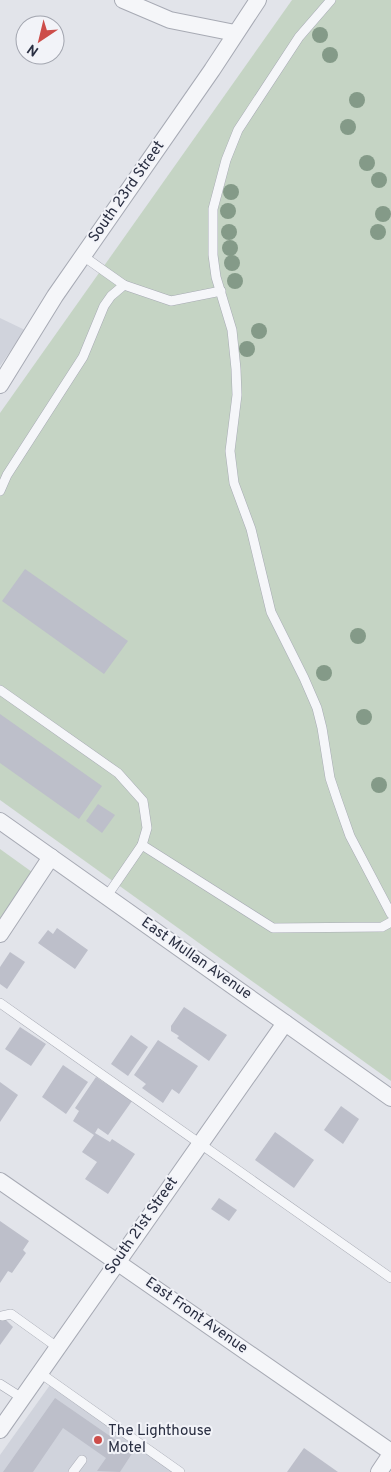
<svg xmlns="http://www.w3.org/2000/svg" width="391" height="1472" viewBox="0 0 391 1472" font-family="Overpass,sans-serif">
<style>
.built{fill:#d0d3dc}
.green{fill:#c5d4c4}
.building{fill:#bdbfca}
.lines{fill:none;stroke-linecap:round;stroke-linejoin:round}
.lane-casing{stroke:#a7aab4;stroke-width:10}
.street-casing{stroke:#a7aab4;stroke-width:18}
.lane{stroke:#f5f6f9;stroke-width:9}
.street{stroke:#f5f6f9;stroke-width:16}
.tree{fill:#849a88}
.poi-dot{fill:#cd4d4a;stroke:#f2f3f8;stroke-width:2}
.labels{text-anchor:middle;dominant-baseline:central;stroke-width:4;stroke-linejoin:round;paint-order:stroke}
.street-label{font-size:15px;fill:#2a2f42;stroke:#f2f3f8}
.poi-label{font-size:15px;fill:#2a2f42;stroke:#f2f3f8;text-anchor:start}
</style>
<rect width="100%" height="100%" fill="#e2e4ea"/>
<g class="built">
<polygon points="0,318 25,330 0,366"/>
<polygon points="50,1385 174,1472 0,1472 0,1455"/>
</g>
<g class="green">
<polygon points="292,0 391,0 391,1081 0,800 0,413"/>
<polygon points="0,849 32,872 0,918"/>
</g>
<g class="building">
<polygon points="25,569 128,641 104,674 2,601"/>
<polygon points="0,714 102,786 79,819 0,763"/>
<polygon points="98,804 115,815 102,833 86,821"/>
<polygon points="57,928 88,950 75,969 38,943 48,930 53,934"/>
<polygon points="10,952 25,962 7,989 0,984 0,967"/>
<polygon points="184,1007 227,1035 209,1061 177,1038 179,1036 171,1031 171,1026"/>
<polygon points="20,1027 46,1044 31,1066 5,1049"/>
<polygon points="131,1035 148,1047 128,1076 111,1064"/>
<polygon points="158,1040 198,1066 179,1094 172,1089 163,1103 142,1088 146,1084 134,1075"/>
<polygon points="63,1065 88,1082 66,1114 42,1097"/>
<polygon points="96,1077 132,1101 108,1135 98,1128 95,1133 110,1142 112,1139 135,1154 108,1194 85,1179 97,1162 82,1152 94,1135 73,1121 79,1111 75,1108"/>
<polygon points="0,1082 18,1095 0,1122"/>
<polygon points="341,1106 359,1119 343,1144 324,1130"/>
<polygon points="275,1132 314,1160 294,1188 255,1160"/>
<polygon points="219,1198 237,1210 229,1221 211,1209"/>
<polygon points="0,1221 29,1241 23,1250 26,1253 12,1273 8,1271 0,1283"/>
<polygon points="0,1314 13,1327 0,1345"/>
<polygon points="55,1398 133,1452 120,1472 97,1471 106,1458 63,1428 33,1472 3,1472"/>
<polygon points="304,1448 338,1472 287,1472"/>
</g>
<g class="lines">
<g class="lane-casing">
<g id="lane">
<polyline points="331,0 299,37 238,130 226,160 213,209 213,255 216,277 232,330 236,369 237,395 230,451 234,483 251,529 271,612 304,678 317,708 322,728 330,778 337,799 350,836 391,914"/>
<polyline points="83,256 124,285 171,301 221,291"/>
<polyline points="0,491 7,475 83,357 104,306 111,296 124,285"/>
<polyline points="0,690 118,773 143,801 147,828 142,845 107,896"/>
<polyline points="142,845 273,928 382,927 391,922"/>
<polyline points="0,1003 391,1278"/>
<polyline points="2,1316 11,1314 57,1347"/>
<polyline points="40,1373 180,1472"/>
<polyline points="0,1384 22,1398"/>
<polyline points="73,1472 82,1460"/>
</g>
</g>
<g class="street-casing">
<g id="street">
<polyline points="123,0 170,20 235,33"/>
<polyline points="0,385 55,296 212,70 258,0"/>
<polyline points="0,821 391,1098"/>
<polyline points="0,934 51,857"/>
<polyline points="0,1181 391,1452"/>
<polyline points="0,1430 285,1023"/>
<polyline points="379,1472 391,1454"/>
</g>
</g>
<use href="#lane" class="lane"/>
<use href="#street" class="street"/>
</g>
<g class="tree">
<circle cx="320" cy="35" r="8"/>
<circle cx="330" cy="55" r="8"/>
<circle cx="357" cy="100" r="8"/>
<circle cx="348" cy="127" r="8"/>
<circle cx="367" cy="163" r="8"/>
<circle cx="379" cy="180" r="8"/>
<circle cx="231" cy="192" r="8"/>
<circle cx="228" cy="211" r="8"/>
<circle cx="383" cy="214" r="8"/>
<circle cx="229" cy="232" r="8"/>
<circle cx="378" cy="232" r="8"/>
<circle cx="230" cy="248" r="8"/>
<circle cx="232" cy="263" r="8"/>
<circle cx="235" cy="281" r="8"/>
<circle cx="259" cy="331" r="8"/>
<circle cx="247" cy="349" r="8"/>
<circle cx="358" cy="636" r="8"/>
<circle cx="324" cy="673" r="8"/>
<circle cx="364" cy="717" r="8"/>
<circle cx="379" cy="785" r="8"/>
</g>
<circle class="poi-dot" cx="98" cy="1440" r="5"/>
<g class="labels">
<g class="street-label">
<text transform="translate(127 192) rotate(-55)">South 23rd Street</text>
<text transform="translate(196 959) rotate(35)">East Mullan Avenue</text>
<text transform="translate(142 1226) rotate(-55)">South 21st Street</text>
<text transform="translate(196 1316) rotate(35)">East Front Avenue</text>
</g>
<g class="poi-label">
<text x="108" y="1431">The Lighthouse<tspan x="108" dy="17">Motel</tspan></text>
</g>
</g>
<g transform="translate(40 40) rotate(215)"><circle r="24" fill="#f2f3f8" stroke="#a2a5af"/>
<path d="M0-4L9 19L0 12L-9 19Z" fill="#cd4d4a"/>
<text y="-8" font-size="14" font-weight="bold" text-anchor="middle" fill="#2a2f42">N</text>
</g>
</svg>
